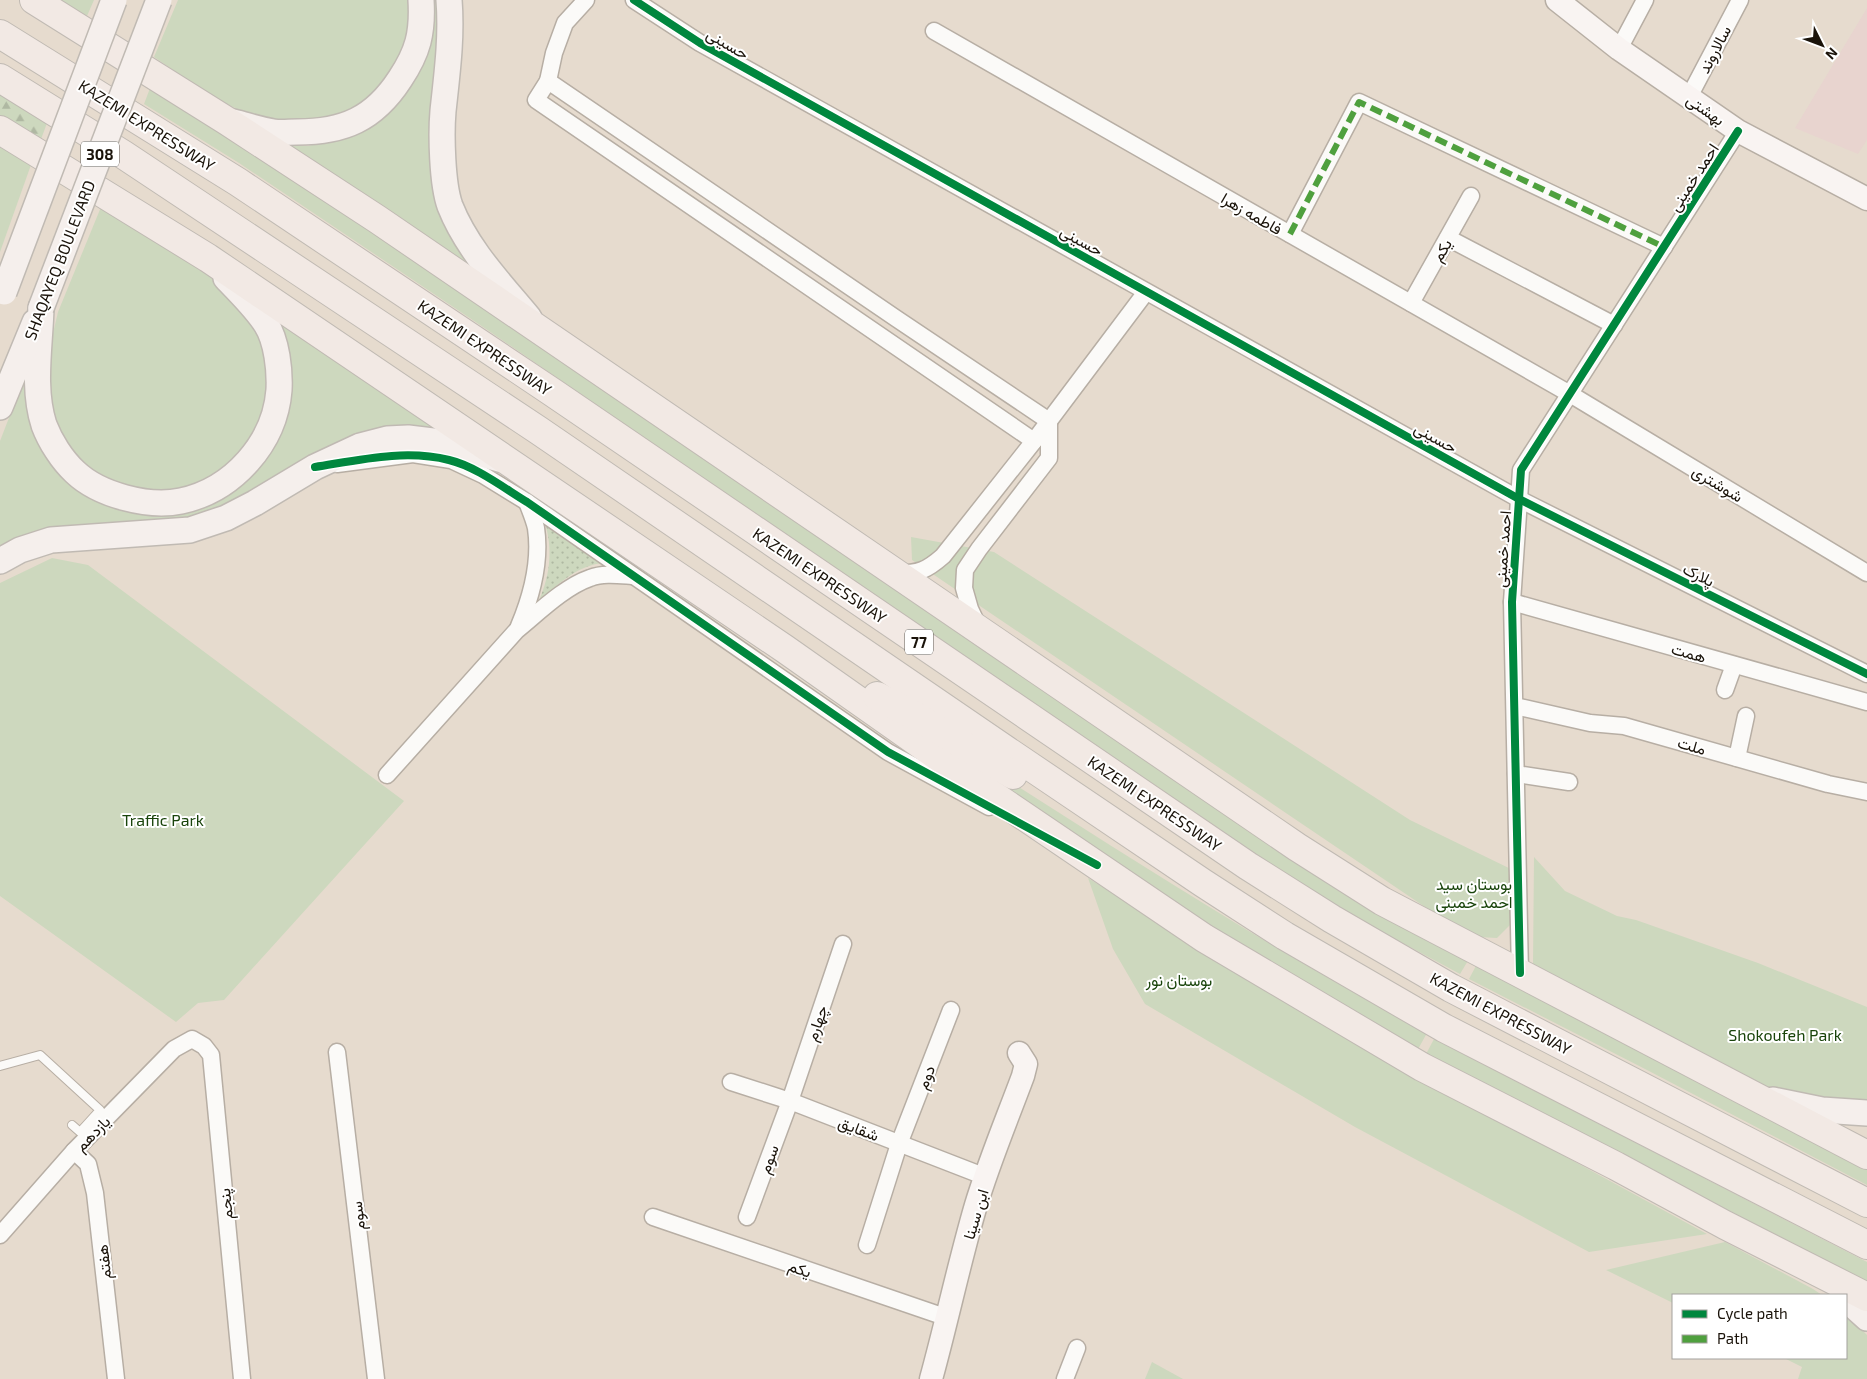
<svg xmlns="http://www.w3.org/2000/svg" width="1867" height="1379" viewBox="0 0 1867 1379" font-family="'Exo 2',Vazirmatn,sans-serif">
<style>
.education{fill:#e8d4cf}
.green{fill:#cdd8be}
.forest{fill:url(#forest-firs)}
.garden{fill:url(#garden-dots)}
.lines{fill:none;stroke-linecap:round;stroke-linejoin:round}
.lane-casing{stroke:#b7aea4;stroke-width:10}
.street-casing{stroke:#b7aea4;stroke-width:19}
.secondary-casing{stroke:#b7aea4;stroke-width:25}
.primary-casing{stroke:#c0bab3;stroke-width:28}
.highway-casing{stroke:#c0bab3;stroke-width:30}
.lane{stroke:#fbfaf8;stroke-width:8}
.street{stroke:#fbfaf8;stroke-width:16}
.secondary{stroke:#f9f4f2;stroke-width:22}
.primary{stroke:#f5efec;stroke-width:25}
.highway{stroke:#f2e9e4;stroke-width:28}
.primary-bridge-casing{stroke:#c0bab3;stroke-width:28;stroke-linecap:butt}
.primary-bridge{stroke:#f5efec;stroke-width:25}
.quiet{stroke:#4fa03e;stroke-width:6;stroke-dasharray:12 6;stroke-linecap:butt}
.cycleway-casing{stroke:#fff;stroke-width:11}
.cycleway{stroke:#00873e;stroke-width:8}
.labels{text-anchor:middle;dominant-baseline:central;stroke-width:4;stroke-linejoin:round;paint-order:stroke}
.shield{fill:#fff;stroke:#5f5a54;stroke-width:1}
.shield-label{font-size:15px;font-weight:bold;fill:#1a130a}
.street-label{font-size:16px;fill:#1a130a;stroke:#fff}
.park-label{font-size:16px;fill:#19440b;stroke:#fff}
</style>
<defs>
<pattern id="forest-firs" width="22" height="20" patternUnits="userSpaceOnUse" patternTransform="scale(1.25)"><rect width="22" height="20" fill="#cdd8be"/><path d="M5 1l3.5 6h-7zM16 11l3.5 6h-7z" fill="#afb8a2"/></pattern>
<pattern id="garden-dots" width="8" height="8" patternUnits="userSpaceOnUse" patternTransform="scale(1.25)"><rect width="8" height="8" fill="#cdd8be"/><path d="M2 2h.1M6 6h.1" fill="none" stroke="#afb8a2" stroke-width="1.8" stroke-linecap="round"/></pattern>
</defs>
<rect width="100%" height="100%" fill="#e6dbce"/>
<polygon class="education" points="1867,8 1867,140 1858,154 1795,128"/>
<g class="green">
<polygon points="59,0 94,0 87,16"/>
<polygon points="178,0 409,0 411,16 406,46 392,74 372,98 347,116 289,124 243,112 213,97 154,57"/>
<polygon points="431,0 439,0 441,24 430,159 439,211 458,250 479,274 289,145 308,146 350,136 377,122"/>
<polygon points="152,83 1469,959 1460,974 1371,926 1295,880 789,537 486,329 239,163 144,104"/>
<polygon points="0,142 32,162 0,252"/>
<polygon points="101,207 214,279 252,317 268,352 266,413 241,456 220,473 198,484 173,490 148,490 124,485 105,479 89,469 68,446 56,425 48,402 49,350 58,312"/>
<polygon points="269,313 450,437 373,431 347,438 321,450 255,492 207,517 0,553 0,441 31,361 37,435 145,512 271,447"/>
<polygon points="911,537 994,552 1410,820 1515,871 1515,920 1497,938 1479,937 1425,907 912,560"/>
<polygon points="52,558 88,565 404,801 224,1000 198,1003 176,1022 0,896 0,583"/>
<path d="M1003,777C1142,866 1282,955 1427,1033L1417,1051L1198,921L992,779Z"/>
<polygon points="1534,857 1565,891 1617,916 1636,920 1758,963 1867,1007 1867,1103 1808,1098 1766,1087 1533,965"/>
<polygon points="1088,878 1196,945 1398,1065 1707,1234 1589,1252 1355,1127 1145,1004 1113,949"/>
<polygon points="1478,962 1867,1164 1867,1185 1647,1070 1469,979"/>
<polygon points="1434,1039 1867,1262 1867,1284 1425,1056"/>
<polygon points="1725,1242 1813,1289 1822,1295 1673,1295 1673,1303 1606,1270"/>
<polygon points="1846,1314 1867,1335 1867,1379 1798,1379 1802,1367 1784,1358 1846,1358"/>
<polygon points="1152,1362 1183,1379 1145,1379"/>
</g>
<polygon class="forest" points="0,93 47,123 40,142 0,116"/>
<path class="garden" d="M544,520L605,563C578,564 553,587 536,607C550,578 554,550 544,520Z"/>
<g class="lines">
<g class="lane-casing">
<polyline id="lane" points="0,1066 40,1055 100,1110 80,1132 72,1125"/>
</g>
<g class="street-casing">
<g id="street">
<polyline points="634,0 700,43 1519,499 1867,674"/>
<polyline points="934,31 1570,394 1867,573"/>
<polyline points="1619,49 1645,0"/>
<polyline points="548,81 554,53 565,23 586,0"/>
<polyline points="1689,97 1740,0"/>
<polyline points="1290,234 1359,102 1664,247"/>
<polyline points="1448,238 1614,325"/>
<polyline points="1411,303 1471,196"/>
<polyline points="1034,441 536,100 548,81 897,319 1049,421"/>
<polyline points="337,464 413,454 451,460 483,475 527,502 888,752 989,807"/>
<path d="M897,574C919,573 926,571 943,556L1034,441L1146,292"/>
<polyline points="1512,602 1867,702"/>
<path d="M519,626C532,595 541,562 536,528C534,519 530,510 527,502"/>
<polyline points="978,626 970,609 964,588 965,570 979,549 1049,458 1049,421"/>
<polyline points="1725,690 1734,665"/>
<polyline points="1515,706 1590,723 1624,726 1828,784 1867,792"/>
<polyline points="1737,758 1746,716"/>
<polyline points="1516,774 1569,782"/>
<path d="M387,775L517,630C538,613 564,587 590,578C603,573 618,575 632,576"/>
<polyline points="1520,973 1512,602 1521,470 1738,131"/>
<polyline points="337,1052 376,1379"/>
<polyline points="731,1082 790,1101 986,1177"/>
<polyline points="74,1151 88,1164 95,1193 116,1379"/>
<polyline points="653,1217 948,1318"/>
<polyline points="747,1217 790,1101 843,944"/>
<polyline points="0,1235 74,1151 174,1049 192,1039 204,1046 211,1055 242,1379"/>
<polyline points="867,1245 899,1144 951,1010"/>
<polyline points="1065,1379 1077,1348"/>
</g>
</g>
<g class="secondary-casing">
<g id="secondary">
<polyline points="1557,0 1619,49 1738,131 1867,199"/>
<path d="M931,1379C947,1321 959,1263 976,1205C989,1162 1007,1119 1023,1076L1026,1064L1019,1053"/>
</g>
</g>
<g class="primary-casing">
<g id="primary">
<path d="M449,0C452,37 447,74 443,111C441,134 442,184 450,206C467,249 500,283 529,318"/>
<path d="M233,122C246,125 260,130 274,132C281,133 289,132 297,132C344,132 374,119 400,79C418,52 423,33 421,0"/>
<path d="M41,308C40,346 32,388 44,425C50,441 62,460 75,472C99,495 149,508 181,501C233,490 275,443 279,390C280,371 277,341 266,324C255,307 240,293 226,278"/>
<polyline points="0,407 35,322"/>
<polyline points="0,561 20,550 51,540 190,530 226,518 255,503 315,467 360,446 387,439 408,438 441,442 499,459"/>
<polyline points="1773,1100 1822,1110 1867,1113"/>
<polyline points="1846,1299 1867,1318"/>
</g>
</g>
<g class="highway-casing">
<g id="highway">
<polyline points="34,0 227,121 377,219 1297,847 1382,901 1867,1155"/>
<polyline points="0,34 238,182 552,392 1248,866 1332,919 1451,988 1867,1203"/>
<polyline points="0,78 124,155 538,430 1006,750 1203,883 1285,936 1444,1028 1867,1245"/>
<polyline points="0,130 208,258 785,649 984,789 1204,938 1422,1067 1616,1166 1725,1225 1867,1297"/>
<polyline points="877,696 917,717 1013,775"/>
</g>
</g>
<use href="#lane" class="lane"/>
<use href="#street" class="street"/>
<use href="#secondary" class="secondary"/>
<use href="#primary" class="primary"/>
<use href="#highway" class="highway"/>
<g class="primary-bridge-casing">
<g id="primary-bridge">
<polyline points="4,292 114,0"/>
<polyline points="41,308 159,0"/>
</g>
</g>
<use href="#primary-bridge" class="primary-bridge"/>
<polyline class="quiet" points="1290,234 1359,102 1664,247"/>
<g class="cycleway-casing">
<g id="cycleway">
<polyline points="634,0 700,43 1519,499 1867,674"/>
<path d="M315,467C359,460 405,449 449,460C475,466 504,488 527,502L888,752L1097,865"/>
<polyline points="1520,973 1512,602 1521,470 1738,131"/>
</g>
</g>
<use href="#cycleway" class="cycleway"/>
</g>
<g class="labels">
<g class="shield">
<rect x="81" y="141.5" width="38" height="25" rx="4"/>
<rect x="905" y="629.5" width="28" height="25" rx="4"/>
</g>
<g class="shield-label">
<text x="100" y="154">308</text>
<text x="919" y="642">77</text>
</g>
<g class="street-label">
<text transform="translate(728 43) rotate(30)">حسینی</text>
<text transform="translate(1714 49) rotate(-62)">سالاروند</text>
<text transform="translate(1706 109) rotate(35)">بهشتی</text>
<text transform="translate(147 125) rotate(32)">KAZEMI EXPRESSWAY</text>
<text transform="translate(1693 177) rotate(-57)">احمد خمینی</text>
<text transform="translate(1252 213) rotate(30)">فاطمه زهرا</text>
<text transform="translate(1082 240) rotate(29)">حسینی</text>
<text transform="translate(1441 250) rotate(-60)">یکم</text>
<text transform="translate(59 260) rotate(-69)">SHAQAYEQ BOULEVARD</text>
<text transform="translate(485 347) rotate(34)">KAZEMI EXPRESSWAY</text>
<text transform="translate(1436 437) rotate(29)">حسینی</text>
<text transform="translate(1718 483) rotate(31)">شوشتری</text>
<text transform="translate(1502 549) rotate(-86)">احمد خمینی</text>
<text transform="translate(1699 574) rotate(27)">پلارک</text>
<text transform="translate(820 575) rotate(34)">KAZEMI EXPRESSWAY</text>
<text transform="translate(1689 652) rotate(16)">همت</text>
<text transform="translate(1692 745) rotate(16)">ملت</text>
<text transform="translate(1155 803) rotate(34)">KAZEMI EXPRESSWAY</text>
<text transform="translate(1501 1013) rotate(28)">KAZEMI EXPRESSWAY</text>
<text transform="translate(816 1023) rotate(-71)">چهارم</text>
<text transform="translate(925 1077) rotate(-69)">دوم</text>
<text transform="translate(859 1128) rotate(21)">شقایق</text>
<text transform="translate(92 1133) rotate(-46)">یازدهم</text>
<text transform="translate(768 1159) rotate(-70)">سوم</text>
<text transform="translate(225 1204) rotate(-96)">پنجم</text>
<text transform="translate(975 1214) rotate(-73)">ابن سینا</text>
<text transform="translate(357 1216) rotate(-97)">سوم</text>
<text transform="translate(103 1262) rotate(-96)">هفتم</text>
<text transform="translate(800 1268) rotate(19)">یکم</text>
</g>
<g class="park-label">
<text x="163" y="819">Traffic Park</text>
<text x="1474" y="883">بوستان سید<tspan x="1474" dy="18">احمد خمینی</tspan></text>
<text x="1179" y="979">بوستان نور</text>
<text x="1785" y="1034">Shokoufeh Park</text>
</g>
</g>
<rect x="1672" y="1294" width="175" height="65" fill="#ffffff" stroke="#a3a19d"/>
<rect x="1682" y="1310" width="25" height="8" fill="#00873e" stroke="#a3a19d"/>
<text x="1717" y="1319" font-size="15" fill="#1a130a">Cycle path</text>
<rect x="1682" y="1335" width="25" height="8" fill="#4fa03e" stroke="#a3a19d"/>
<text x="1717" y="1344" font-size="15" fill="#1a130a">Path</text>
<g transform="translate(1822 45) rotate(132)" stroke="#ffffff" stroke-width="4" paint-order="stroke">
<path d="M0-4L9 19L0 12L-9 19Z" fill="#1a130a"/>
<text y="-8" font-size="14" font-weight="bold" text-anchor="middle" fill="#1a130a">N</text>
</g>
</svg>
